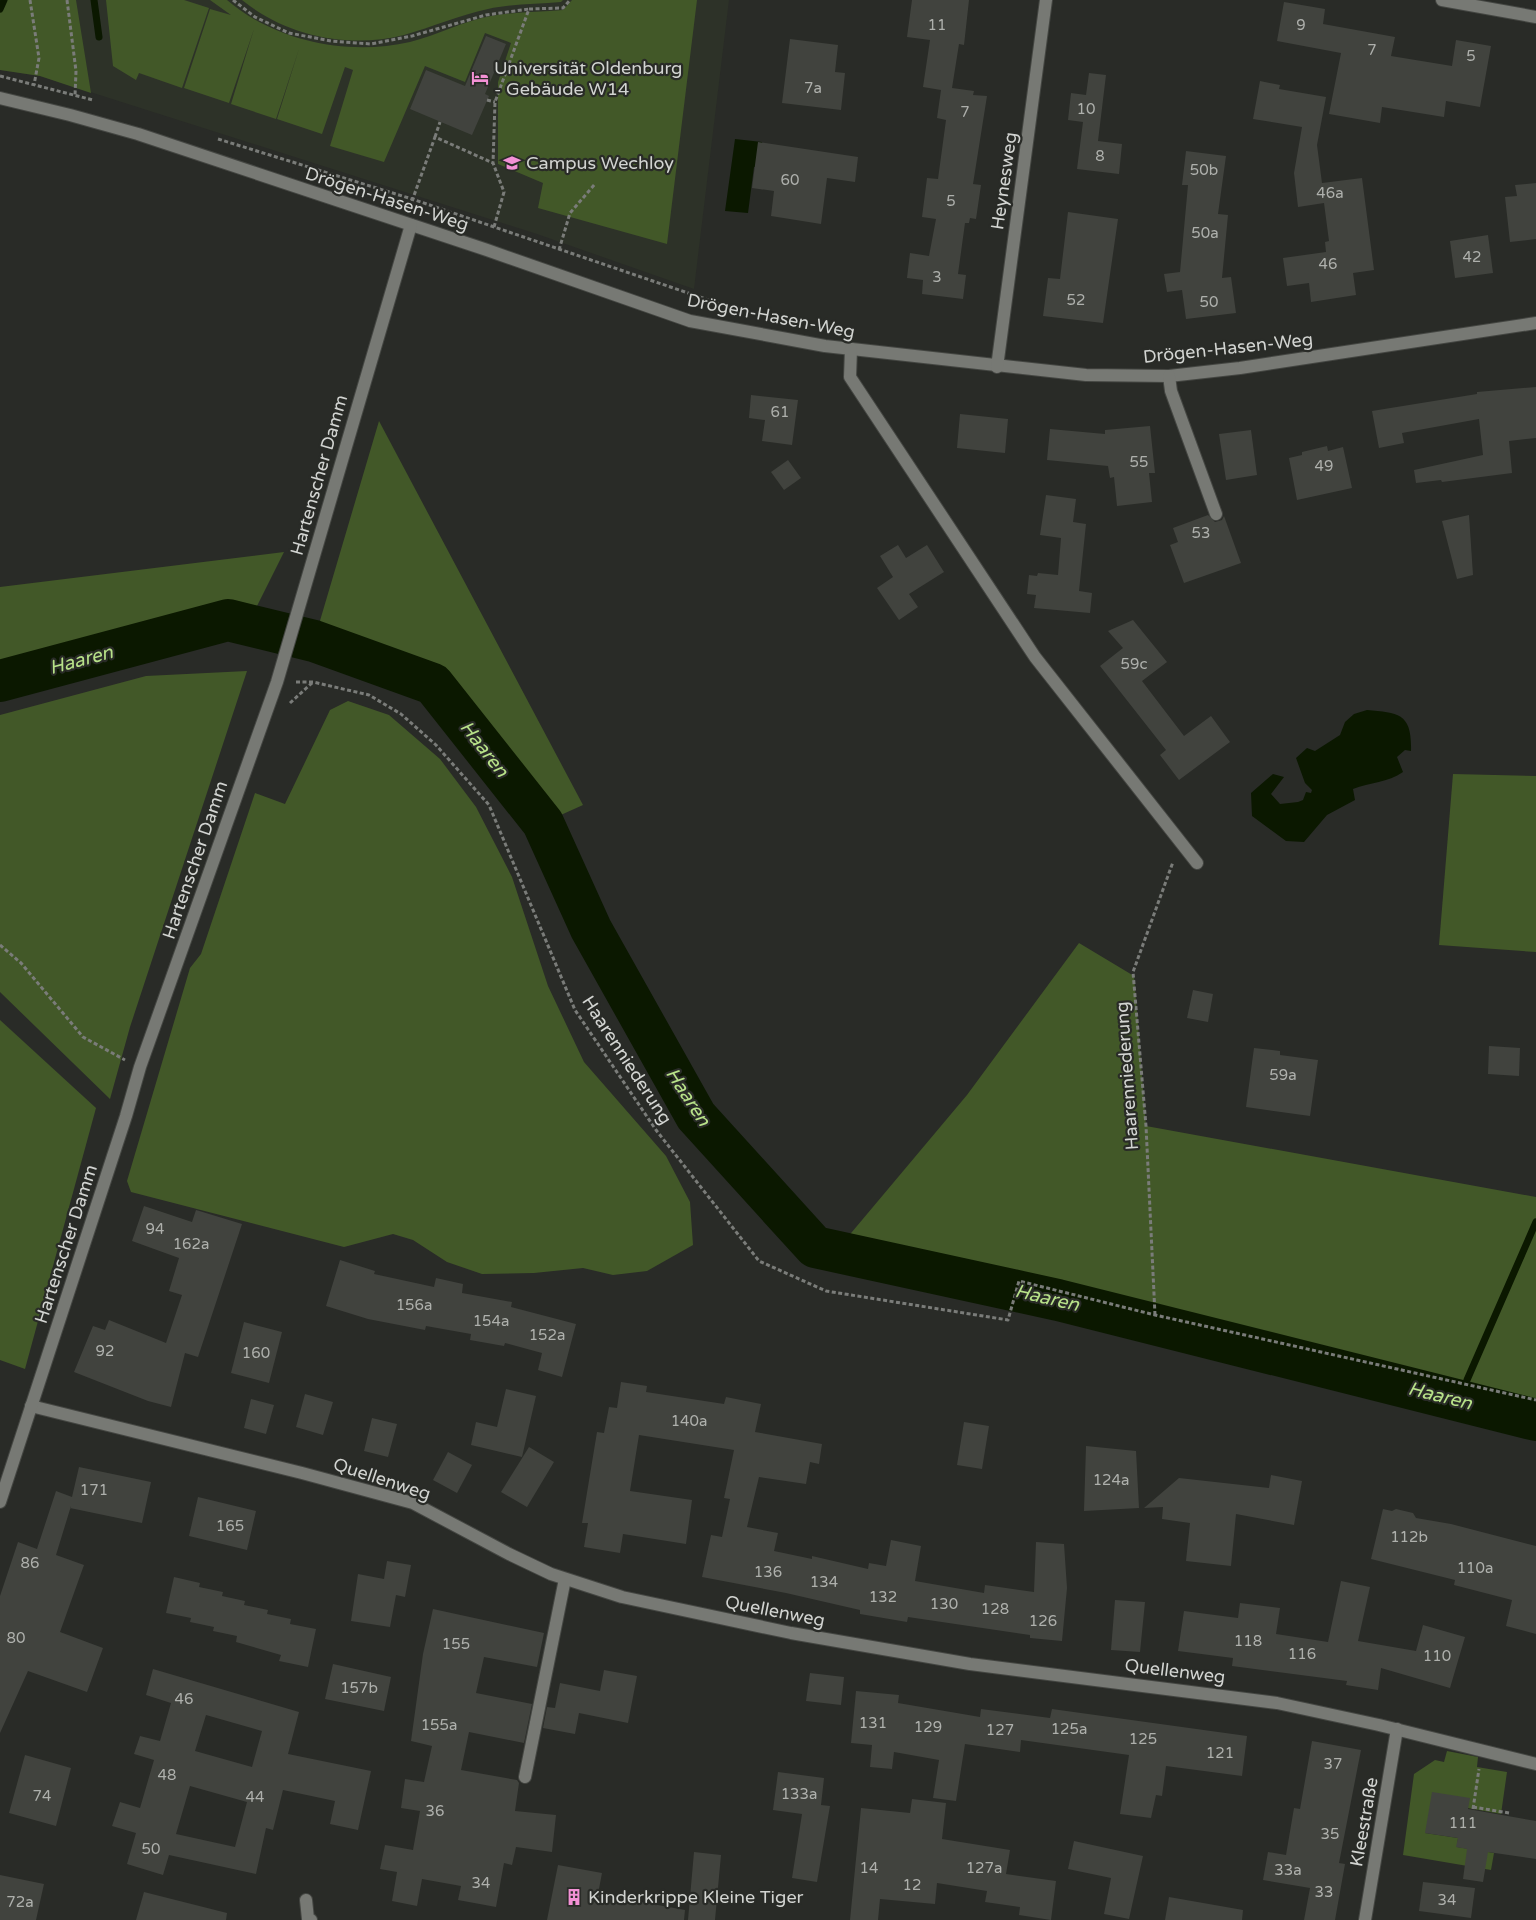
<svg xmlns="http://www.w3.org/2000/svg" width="1536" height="1920" viewBox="0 0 1536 1920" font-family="'Varela Round',sans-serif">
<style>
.built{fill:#2d3228}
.green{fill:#425828}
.water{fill:#0b1800}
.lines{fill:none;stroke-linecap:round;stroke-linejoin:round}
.stream{stroke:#0b1800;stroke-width:7}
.river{stroke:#0b1800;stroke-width:42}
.building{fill:#41433e;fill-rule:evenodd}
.minor-casing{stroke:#444642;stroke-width:14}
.path{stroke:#7a7c79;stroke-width:3;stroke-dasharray:4 2.5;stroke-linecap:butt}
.minor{stroke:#777974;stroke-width:12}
.labels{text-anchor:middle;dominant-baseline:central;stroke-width:4.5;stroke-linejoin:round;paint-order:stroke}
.number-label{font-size:15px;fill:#aeb0ac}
.poi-label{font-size:18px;fill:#d2d4d1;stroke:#292b27;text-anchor:start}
.street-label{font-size:18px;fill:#d2d4d1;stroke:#292b27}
.water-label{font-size:19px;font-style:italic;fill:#b8e289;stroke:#292b27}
</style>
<rect width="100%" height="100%" fill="#292b27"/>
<polygon class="built" points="0,0 729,0 694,289 537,234 40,76 0,70"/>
<g class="green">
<polygon points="0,0 76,0 91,93 40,76 0,70"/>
<polygon points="106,0 184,0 209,8 182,88 139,73 136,80 113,66"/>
<path d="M210,0H227C276,42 348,56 410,42C438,35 463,21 491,16C514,12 539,12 563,10L572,0H697L667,244L538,208L543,183L498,164V82L511,43L485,33L465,82L425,66L384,162L330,146L353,70L345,67L322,134L277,119L299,49L276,119L231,104L254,29L229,103L184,88L210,9L231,15Z"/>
<path d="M242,0H563L561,2C537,4 511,4 488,9C460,15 432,27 404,35C348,49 286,36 242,0Z"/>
<polygon points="379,421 583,805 543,823 433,684 314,641"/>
<polygon points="284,552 255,610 197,609 0,665 0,587"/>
<polygon points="247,671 130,1027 110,1099 0,992 0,715 146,676"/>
<polygon points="348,701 389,715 440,759 476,807 512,877 548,986 584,1062 666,1156 690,1202 693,1245 647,1271 613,1275 583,1268 534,1273 482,1274 447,1262 413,1240 393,1234 344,1247 131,1192 127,1181 190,968 201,954 255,793 285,804 330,710"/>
<polygon points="1453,774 1536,776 1536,952 1439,945"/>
<polygon points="1079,943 1134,976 1146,1126 1536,1197 1536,1421 836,1251 967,1095"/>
<polygon points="0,1020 96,1108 25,1369 0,1360"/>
<polygon points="1447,1751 1478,1757 1477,1767 1507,1772 1501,1814 1468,1808 1425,1833 1458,1838 1457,1847 1494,1853 1491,1870 1403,1855 1414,1774 1435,1760 1444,1762"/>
</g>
<g class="water">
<polygon points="735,139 762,142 758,167 754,167 748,213 725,211"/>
<path d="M1367,710C1399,713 1412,713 1411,751L1405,750L1397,757L1403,772C1388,783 1370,782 1353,789L1355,800L1327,815L1304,842L1286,841L1252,816L1251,793L1273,774L1284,777L1271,794L1280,804L1298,802L1303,800L1306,792L1311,793L1312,790L1305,783L1296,758L1307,748L1315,751L1340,735L1345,722L1354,714Z"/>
</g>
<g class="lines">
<g class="stream">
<polyline points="94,0 99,37"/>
<polyline points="0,9 4,0"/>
<polyline points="1467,1380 1536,1222"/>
</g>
<polyline class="river" points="0,681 228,620 314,641 433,684 543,823 591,929 696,1116 815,1247 1058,1300 1536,1420"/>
</g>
<g class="building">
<polygon points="912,0 969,0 964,45 959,44 952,88 974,91 973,95 987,96 973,184 981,185 976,219 970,218 969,223 965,223 958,274 966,275 963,299 922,294 923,280 907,278 910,253 929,256 936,219 922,217 927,178 938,179 946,120 937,118 941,90 923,87 930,40 907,37"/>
<polygon points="1284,2 1325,9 1323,24 1395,37 1391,56 1452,66 1456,40 1491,46 1480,107 1446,101 1444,117 1382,107 1380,123 1329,114 1341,53 1277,41"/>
<polygon points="486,36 506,44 485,94 489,96 472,135 410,109 426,70 465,86"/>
<polygon points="790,39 838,45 835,72 845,73 841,110 782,103"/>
<polygon points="1089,73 1106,75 1098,141 1122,144 1119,174 1077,169 1083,122 1068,120 1071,93 1086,95"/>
<polygon points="1260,81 1280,85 1279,89 1326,97 1317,145 1322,183 1362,178 1374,270 1353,273 1356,295 1311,302 1309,283 1287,286 1283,258 1326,252 1325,242 1329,241 1324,203 1298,207 1294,173 1302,127 1253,119"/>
<polygon points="758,142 858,157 855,182 827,178 821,224 771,216 774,191 752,188"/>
<polygon points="1186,151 1226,156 1218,214 1228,215 1222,278 1231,277 1236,313 1186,319 1182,290 1167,292 1164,274 1180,272 1188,185 1182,185"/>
<polygon points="1536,183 1536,239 1510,242 1505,197 1517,196 1515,185"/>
<polygon points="1068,212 1118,219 1103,323 1043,316 1048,278 1060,279"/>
<polygon points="1488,235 1493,273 1455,278 1450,241"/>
<polygon points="1536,387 1536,438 1509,441 1512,473 1442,482 1441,480 1416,483 1414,470 1483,455 1479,419 1402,433 1404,443 1379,448 1372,411 1477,394 1477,392"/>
<polygon points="751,395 798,400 792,445 762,441 765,420 749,418"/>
<polygon points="960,414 1008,419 1005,453 957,448"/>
<polygon points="1150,426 1155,473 1149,473 1152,502 1117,506 1114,477 1110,478 1108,466 1047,460 1050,429 1105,434 1105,430"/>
<polygon points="1251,430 1257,475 1226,480 1219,434"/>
<polygon points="1327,446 1328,451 1343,447 1352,488 1297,500 1289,458 1302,455 1302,452"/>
<polygon points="788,460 801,478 784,490 771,472"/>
<polygon points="1046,495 1076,499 1073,522 1086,524 1079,591 1092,593 1090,613 1034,608 1036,595 1027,594 1029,575 1037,576 1038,573 1058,575 1061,538 1040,535"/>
<polygon points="1208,515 1215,522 1222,520 1224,516 1241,563 1184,583 1170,545 1178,542 1173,528"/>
<polygon points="1469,515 1473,575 1457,579 1442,521"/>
<polygon points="898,545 906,558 927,545 944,572 909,594 918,607 899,620 877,588 893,577 880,556"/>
<polygon points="1133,620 1167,662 1142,681 1184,736 1211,716 1230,742 1179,780 1160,755 1166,750 1100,666 1123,648 1108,631"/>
<polygon points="1193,990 1213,994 1208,1022 1187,1018"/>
<polygon points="1489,1046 1520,1048 1519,1076 1488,1074"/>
<polygon points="1254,1048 1280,1051 1280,1055 1318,1060 1310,1116 1246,1107"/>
<polygon points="144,1206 192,1222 196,1210 242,1224 198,1357 185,1353 171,1407 148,1401 74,1372 93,1326 105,1330 109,1320 166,1343 182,1295 169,1291 179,1258 132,1241"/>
<polygon points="340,1260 375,1271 374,1274 434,1287 436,1278 463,1284 462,1293 512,1302 511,1307 576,1324 562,1377 538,1370 542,1353 505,1343 504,1346 470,1340 471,1334 426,1326 425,1330 368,1319 326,1306"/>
<polygon points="244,1322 282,1332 269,1383 231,1373"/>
<polygon points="621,1382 647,1386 646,1392 724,1404 726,1397 761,1404 755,1432 822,1444 819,1464 810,1462 806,1484 759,1477 747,1527 778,1533 774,1551 812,1559 812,1556 868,1569 869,1563 886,1566 891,1540 921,1546 915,1581 984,1593 985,1585 1034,1592 1036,1542 1064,1544 1067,1588 1062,1641 1030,1638 1030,1635 908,1617 907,1622 860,1614 860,1610 786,1593 702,1577 711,1535 722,1537 730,1499 724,1498 734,1450 639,1435 630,1491 692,1500 686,1544 623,1534 620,1553 584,1547 588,1523 582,1523 597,1432 604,1433 609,1407 617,1408"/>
<polygon points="506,1389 536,1396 522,1457 471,1445 476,1422 497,1427"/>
<polygon points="305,1394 333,1402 323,1435 296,1427"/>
<polygon points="251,1399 274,1405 266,1434 244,1428"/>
<polygon points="372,1418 397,1424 388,1457 364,1451"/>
<polygon points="964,1422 989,1426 982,1469 957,1465"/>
<polygon points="1086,1446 1136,1451 1139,1508 1084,1511"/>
<polygon points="529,1447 554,1462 527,1507 501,1492"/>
<polygon points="448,1452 472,1465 457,1493 433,1480"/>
<polygon points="79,1467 151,1482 142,1523 70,1508 71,1506 56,1555 84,1565 60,1632 103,1648 87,1692 28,1671 0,1733 0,1596 18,1542 37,1549 56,1491 72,1497"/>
<polygon points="1271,1475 1302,1481 1294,1525 1236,1514 1231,1566 1186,1561 1190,1523 1162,1519 1163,1507 1144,1508 1179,1478 1269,1488"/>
<polygon points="198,1497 256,1511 247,1550 189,1536"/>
<polygon points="1383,1509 1392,1511 1396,1509 1413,1513 1416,1518 1451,1524 1536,1546 1536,1634 1506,1626 1512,1600 1454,1585 1455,1580 1371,1559"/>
<polygon points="387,1561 411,1565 405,1597 396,1595 390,1627 351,1621 358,1574 384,1579"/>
<polygon points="174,1577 200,1583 199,1587 223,1592 222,1596 245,1601 244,1605 268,1610 267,1614 291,1619 290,1624 316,1629 308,1667 279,1661 281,1655 236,1642 237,1636 213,1631 214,1627 190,1622 191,1618 166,1613"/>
<polygon points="1341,1581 1370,1587 1358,1641 1416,1651 1423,1625 1465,1637 1450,1688 1381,1668 1378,1690 1346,1685 1347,1681 1232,1666 1233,1658 1178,1651 1184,1611 1238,1618 1240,1603 1280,1608 1276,1634 1328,1642"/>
<polygon points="1115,1600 1145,1602 1140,1652 1111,1650"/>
<polygon points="433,1609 544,1633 537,1667 484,1657 476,1693 532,1704 524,1743 469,1732 461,1770 517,1780 519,1783 515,1811 556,1815 552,1852 516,1847 512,1865 504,1863 496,1907 458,1900 461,1886 422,1879 417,1906 392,1901 397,1872 380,1869 385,1845 413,1850 420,1811 401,1808 405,1779 424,1782 432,1746 411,1741 423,1654"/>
<polygon points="333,1664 391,1677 384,1711 325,1699"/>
<path d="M153,1669L299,1712L288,1754L371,1771L358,1830L330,1824L335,1801L283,1790L273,1830L266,1828L256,1874L169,1855L163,1875L127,1864L136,1833L112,1826L120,1802L140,1808L154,1760L134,1754L140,1736L160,1741L171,1703L146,1695ZM206,1715L262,1731L252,1767L195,1751ZM190,1786L247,1802L235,1847L176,1834Z"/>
<polygon points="604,1670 637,1676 628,1723 579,1713 575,1734 543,1728 547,1707 555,1708 560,1683 600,1691"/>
<polygon points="810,1673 844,1677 841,1705 806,1701"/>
<polygon points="856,1691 899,1695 898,1703 980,1717 981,1709 1050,1718 1052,1709 1247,1736 1242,1776 1166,1766 1162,1796 1156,1795 1151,1818 1120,1814 1129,1755 1021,1740 1020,1752 965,1744 956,1801 933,1798 939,1760 894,1752 892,1769 870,1767 872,1745 851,1743"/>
<polygon points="1312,1741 1361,1750 1339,1863 1345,1864 1335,1920 1304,1920 1310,1888 1263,1880 1268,1852 1286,1855 1294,1808 1300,1809"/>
<polygon points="25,1755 71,1768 56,1826 9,1813"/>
<polygon points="778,1772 824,1778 821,1805 830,1806 817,1882 792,1878 802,1814 773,1810"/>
<polygon points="1432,1792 1470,1798 1468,1809 1536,1821 1536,1859 1488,1852 1483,1882 1463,1879 1467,1849 1456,1847 1458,1838 1425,1833"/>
<polygon points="912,1799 946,1803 942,1839 1010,1850 1006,1874 1056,1881 1051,1920 1019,1915 1020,1907 985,1902 987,1891 937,1883 935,1904 880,1899 878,1920 850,1920 861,1808 910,1813"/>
<polygon points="1074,1841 1143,1856 1129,1919 1104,1914 1111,1878 1068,1869"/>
<polygon points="694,1852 721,1855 715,1920 688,1920"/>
<polygon points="558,1865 602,1873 598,1894 685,1910 684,1920 547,1920"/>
<polygon points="0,1875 44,1884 36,1920 0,1920"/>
<polygon points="1423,1882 1475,1888 1471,1918 1419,1911"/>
<polygon points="144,1892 227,1913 226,1920 136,1920"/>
<polygon points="1169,1897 1243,1910 1242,1920 1165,1920"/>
</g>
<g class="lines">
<g class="minor-casing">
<g id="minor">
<polyline points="1442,0 1536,17"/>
<polyline points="0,98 70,115 138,134 487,250 690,321 825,346 1086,375 1169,376 1240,368 1536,323"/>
<polyline points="851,349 850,377 1035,657 1197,863"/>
<polyline points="997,367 1046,0"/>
<polyline points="1169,376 1171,391 1216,514"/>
<polyline points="31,1406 302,1473 413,1503 509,1554 551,1574 622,1597 791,1633 970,1664 1277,1703 1379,1725 1536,1764"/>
<polyline points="0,1502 126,1116 140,1067 277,682 411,225"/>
<polyline points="525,1777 565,1579"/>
<polyline points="306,1900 308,1919 311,1920"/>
<polyline points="1365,1920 1397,1729"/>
</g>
</g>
<g class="path">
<polyline points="30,0 39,58 34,85"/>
<polyline points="67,0 76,71 75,96"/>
<polyline points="233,0 255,17 289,33 331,41 371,44 412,36 486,15 529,9"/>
<polyline points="0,76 93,100"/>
<polyline points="487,100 495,102"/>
<polyline points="435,137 440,122"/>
<polyline points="218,139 412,199 735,309"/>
<polyline points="412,201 435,137 493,163"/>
<polyline points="494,227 504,192 493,163 495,102 529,9 563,8 570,0"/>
<polyline points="559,250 570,213 595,184"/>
<polyline points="296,682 313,682 369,695 401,714 436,745 489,805 575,1010 656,1130 759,1261 826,1291 1008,1320 1019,1281 1155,1315 1536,1400"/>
<polyline points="290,703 313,682"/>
<polyline points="0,945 21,963 83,1037 125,1060"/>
<polyline points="1155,1315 1146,1126 1133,972 1173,862"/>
<polyline points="1473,1807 1509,1813"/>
<polyline points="1473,1809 1479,1769"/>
</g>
<use href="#minor" class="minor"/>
</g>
<defs>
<g id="hotel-bare" transform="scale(1.35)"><path d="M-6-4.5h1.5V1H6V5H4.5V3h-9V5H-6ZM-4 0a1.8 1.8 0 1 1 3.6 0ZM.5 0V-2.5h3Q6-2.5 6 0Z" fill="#f391d5" stroke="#292b27" stroke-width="2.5" paint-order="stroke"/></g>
<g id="university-bare" transform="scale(1.35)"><path d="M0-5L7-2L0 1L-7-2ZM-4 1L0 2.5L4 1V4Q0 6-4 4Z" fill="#f391d5" stroke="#292b27" stroke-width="2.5" paint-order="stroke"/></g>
<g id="building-bare" transform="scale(1.35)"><path d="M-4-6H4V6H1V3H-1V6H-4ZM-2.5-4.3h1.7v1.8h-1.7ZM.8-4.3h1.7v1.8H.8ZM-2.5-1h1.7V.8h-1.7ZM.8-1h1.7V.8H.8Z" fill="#f391d5" stroke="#292b27" stroke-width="2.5" paint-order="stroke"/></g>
</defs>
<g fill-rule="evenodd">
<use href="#hotel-bare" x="480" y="78"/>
<use href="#university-bare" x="512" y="163"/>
<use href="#building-bare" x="574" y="1897"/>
</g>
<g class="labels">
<g class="number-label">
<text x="937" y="25">11</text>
<text x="1301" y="25">9</text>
<text x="1372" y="50">7</text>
<text x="1471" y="56">5</text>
<text x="813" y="88">7a</text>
<text x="1086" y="109">10</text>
<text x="965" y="112">7</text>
<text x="1100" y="156">8</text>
<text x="1204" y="170">50b</text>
<text x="790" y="180">60</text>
<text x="1330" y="193">46a</text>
<text x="951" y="201">5</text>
<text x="1205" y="233">50a</text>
<text x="1472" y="257">42</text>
<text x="1328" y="264">46</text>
<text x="937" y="277">3</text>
<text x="1076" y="300">52</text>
<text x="1209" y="302">50</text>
<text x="780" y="412">61</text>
<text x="1139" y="462">55</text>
<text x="1324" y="466">49</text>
<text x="1201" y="533">53</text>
<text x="1134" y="664">59c</text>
<text x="1283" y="1075">59a</text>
<text x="155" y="1229">94</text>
<text x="191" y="1244">162a</text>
<text x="414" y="1305">156a</text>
<text x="491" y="1321">154a</text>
<text x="547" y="1335">152a</text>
<text x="105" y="1351">92</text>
<text x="256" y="1353">160</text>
<text x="689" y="1421">140a</text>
<text x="1111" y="1480">124a</text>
<text x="94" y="1490">171</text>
<text x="230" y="1526">165</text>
<text x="1409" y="1537">112b</text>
<text x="30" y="1563">86</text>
<text x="1475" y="1568">110a</text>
<text x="768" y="1572">136</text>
<text x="824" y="1582">134</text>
<text x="883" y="1597">132</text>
<text x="944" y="1604">130</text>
<text x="995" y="1609">128</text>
<text x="1043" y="1621">126</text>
<text x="16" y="1638">80</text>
<text x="1248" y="1641">118</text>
<text x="456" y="1644">155</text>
<text x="1302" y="1654">116</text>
<text x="1437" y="1656">110</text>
<text x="359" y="1688">157b</text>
<text x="184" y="1699">46</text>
<text x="873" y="1723">131</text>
<text x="439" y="1725">155a</text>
<text x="928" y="1727">129</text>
<text x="1069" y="1729">125a</text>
<text x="1000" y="1730">127</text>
<text x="1143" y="1739">125</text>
<text x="1220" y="1753">121</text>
<text x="1333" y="1764">37</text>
<text x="167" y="1775">48</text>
<text x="799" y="1794">133a</text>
<text x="42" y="1796">74</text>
<text x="255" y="1797">44</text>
<text x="435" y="1811">36</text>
<text x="1463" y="1823">111</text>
<text x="1330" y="1834">35</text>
<text x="151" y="1849">50</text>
<text x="869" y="1868">14</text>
<text x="984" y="1868">127a</text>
<text x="1288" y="1870">33a</text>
<text x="481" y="1883">34</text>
<text x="912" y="1885">12</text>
<text x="1324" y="1892">33</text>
<text x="1447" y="1900">34</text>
<text x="20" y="1902">72a</text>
</g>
<g class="poi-label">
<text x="494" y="68">Universität Oldenburg<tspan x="494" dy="21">- Gebäude W14</tspan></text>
<text x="526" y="163">Campus Wechloy</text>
<text x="588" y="1897">Kinderkrippe Kleine Tiger</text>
</g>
<g class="street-label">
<text transform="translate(1004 181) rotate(-82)">Heynesweg</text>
<text transform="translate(387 199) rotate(18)">Drögen-Hasen-Weg</text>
<text transform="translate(771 316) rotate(11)">Drögen-Hasen-Weg</text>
<text transform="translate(1228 348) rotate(-6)">Drögen-Hasen-Weg</text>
<text transform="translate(319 475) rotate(-74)">Hartenscher Damm</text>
<text transform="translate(195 860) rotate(-71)">Hartenscher Damm</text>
<text transform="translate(627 1060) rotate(57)">Haarenniederung</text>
<text transform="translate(1127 1076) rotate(-94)">Haarenniederung</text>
<text transform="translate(66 1244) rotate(-72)">Hartenscher Damm</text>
<text transform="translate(382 1479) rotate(18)">Quellenweg</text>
<text transform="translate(775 1611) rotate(11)">Quellenweg</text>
<text transform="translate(1175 1671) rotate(7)">Quellenweg</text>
<text transform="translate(1364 1822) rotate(-80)">Kleestraße</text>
</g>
<g class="water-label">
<text transform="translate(81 660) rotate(-15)">Haaren</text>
<text transform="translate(484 749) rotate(52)">Haaren</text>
<text transform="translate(688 1097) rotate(57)">Haaren</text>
<text transform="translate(1047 1298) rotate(13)">Haaren</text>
<text transform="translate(1440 1396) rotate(14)">Haaren</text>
</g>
</g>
</svg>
